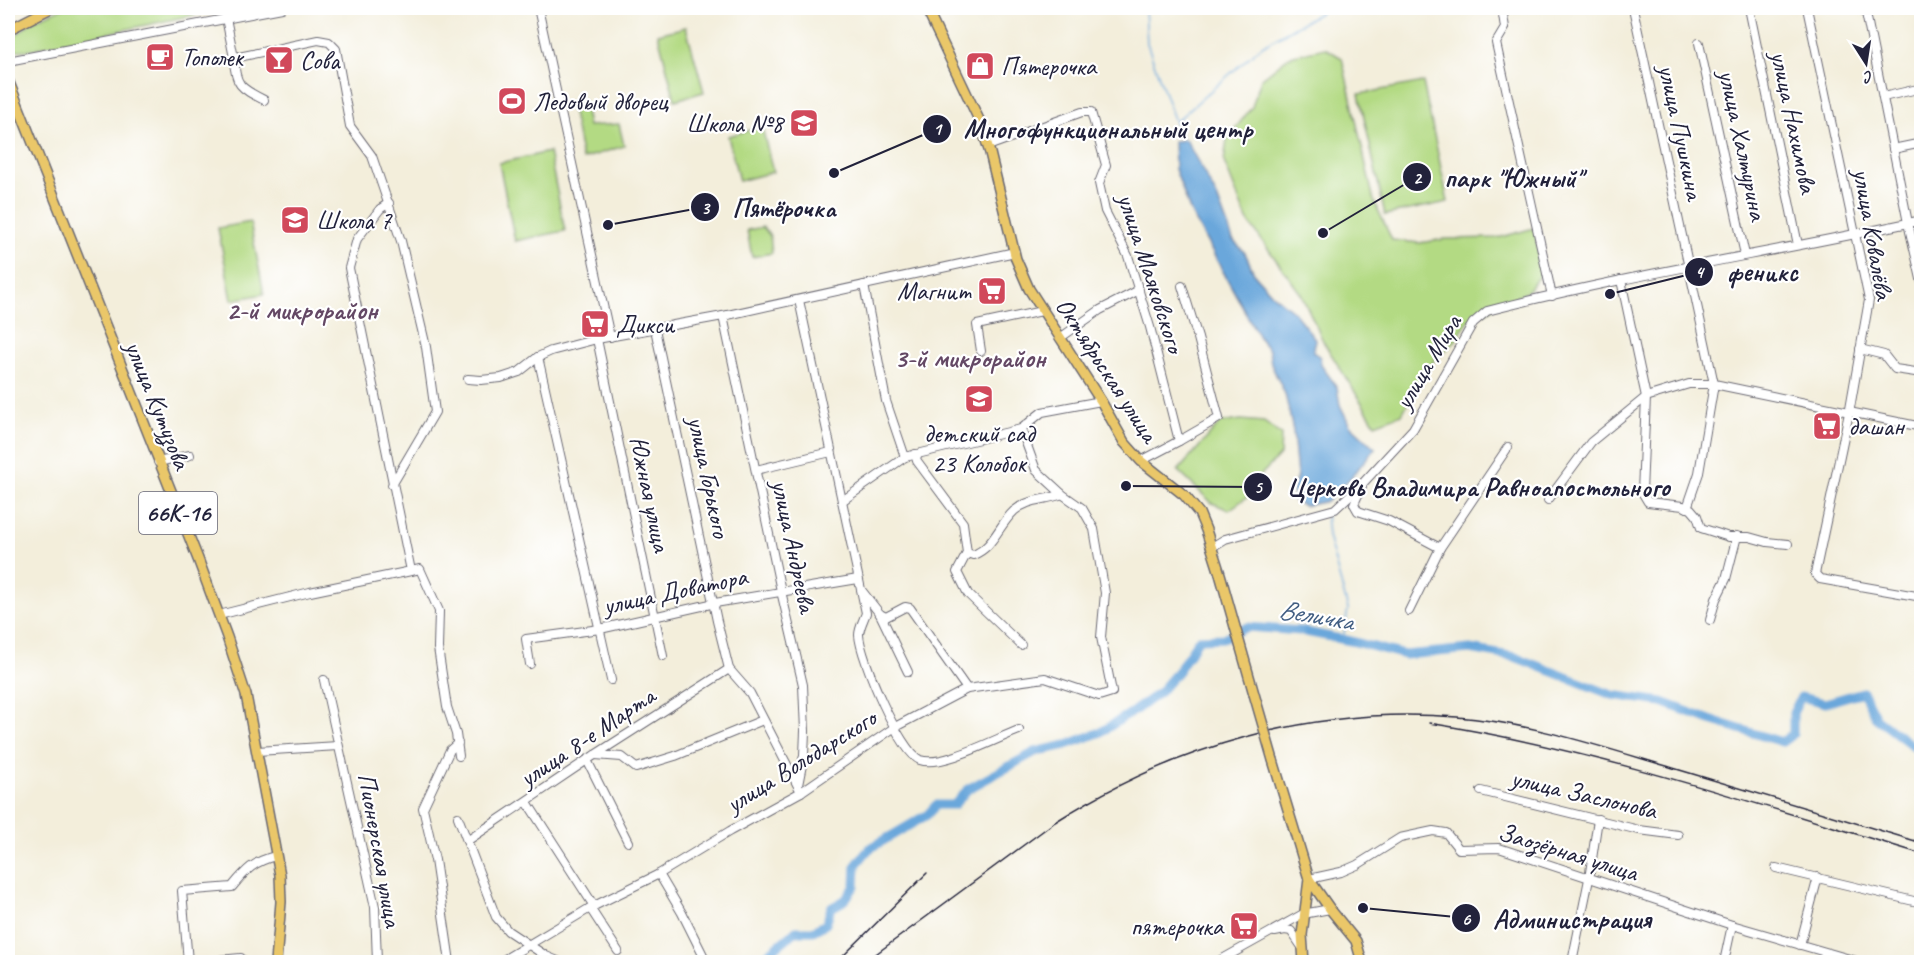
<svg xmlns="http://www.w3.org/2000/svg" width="1929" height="970" viewBox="0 0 1929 970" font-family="Caveat,sans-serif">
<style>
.green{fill:#b3da83;stroke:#6a7e5f;stroke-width:1.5}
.water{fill:#6aa7db;stroke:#46648b;stroke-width:1.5}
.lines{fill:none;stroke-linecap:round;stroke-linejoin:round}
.stream{stroke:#6aa7db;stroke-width:1.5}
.river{stroke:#6aa7db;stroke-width:9}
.minor-casing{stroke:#6b6973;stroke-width:10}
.major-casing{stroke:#6b6973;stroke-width:12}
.minor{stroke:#fff;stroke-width:8}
.major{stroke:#eac769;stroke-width:9}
.rail{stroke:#22223b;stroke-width:1.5}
.major-bridge-casing{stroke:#6b6973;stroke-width:12;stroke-linecap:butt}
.major-bridge{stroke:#eac769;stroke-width:9}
.labels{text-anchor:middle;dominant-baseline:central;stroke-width:4.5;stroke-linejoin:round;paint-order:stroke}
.shield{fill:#fff;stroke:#646476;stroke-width:1.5}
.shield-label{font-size:24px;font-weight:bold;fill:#22223b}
.poi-label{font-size:26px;fill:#22223b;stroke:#fff;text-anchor:start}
.street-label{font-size:26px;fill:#22223b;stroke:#fff}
.neighbourhood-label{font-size:27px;font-weight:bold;fill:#644865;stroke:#fff}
.water-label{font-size:27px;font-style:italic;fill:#425e83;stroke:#fff}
.leader{fill:none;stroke:#22223b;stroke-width:2}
.callout-dot{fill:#22223b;stroke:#fff;stroke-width:2}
.mark-label{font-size:18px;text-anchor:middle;font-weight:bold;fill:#fff}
.callout-label{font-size:27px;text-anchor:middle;font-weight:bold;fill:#22223b;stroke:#fff;stroke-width:4.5;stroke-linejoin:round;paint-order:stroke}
</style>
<rect width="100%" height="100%" fill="#fff"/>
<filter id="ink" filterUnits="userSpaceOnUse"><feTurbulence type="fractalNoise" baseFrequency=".0167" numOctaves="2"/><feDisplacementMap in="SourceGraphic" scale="12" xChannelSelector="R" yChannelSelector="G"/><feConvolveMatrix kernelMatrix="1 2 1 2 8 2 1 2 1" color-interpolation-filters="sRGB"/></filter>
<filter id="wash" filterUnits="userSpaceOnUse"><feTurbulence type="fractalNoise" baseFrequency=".008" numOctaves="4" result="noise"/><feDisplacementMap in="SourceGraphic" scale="24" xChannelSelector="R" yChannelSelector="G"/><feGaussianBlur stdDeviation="1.35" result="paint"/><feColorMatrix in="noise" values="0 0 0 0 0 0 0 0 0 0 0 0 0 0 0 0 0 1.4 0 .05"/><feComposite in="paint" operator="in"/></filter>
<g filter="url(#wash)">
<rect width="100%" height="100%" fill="#f3eedb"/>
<g class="green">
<polygon points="62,8 212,8 213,11 28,50 12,51 10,40 33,21"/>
<polygon points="686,27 704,92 675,100 658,34"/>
<polygon points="1325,48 1342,58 1374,201 1392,240 1419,243 1446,239 1498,238 1534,228 1542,272 1527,292 1469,320 1454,343 1436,358 1422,378 1402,414 1375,424 1324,343 1301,294 1247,220 1224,162 1227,139 1252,107 1261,79 1290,56"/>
<polygon points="1423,82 1448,202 1385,215 1359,94"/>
<polygon points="583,100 588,126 619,124 624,146 582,159 571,103"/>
<polygon points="762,127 773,172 739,181 728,136"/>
<polygon points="549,152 565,231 515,241 499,163"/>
<polygon points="250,222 264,294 232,300 218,228"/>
<polygon points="763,227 770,236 772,253 752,257 747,230"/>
<polygon points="1241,420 1264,422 1281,435 1280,455 1261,475 1247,497 1229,510 1212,503 1178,471 1220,423"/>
</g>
<polygon class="water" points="1186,140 1217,197 1233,240 1245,253 1255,275 1272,294 1293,311 1316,340 1313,352 1320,357 1321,365 1337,387 1340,405 1350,425 1375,448 1353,475 1328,501 1304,506 1294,501 1293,490 1297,476 1293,431 1288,407 1285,394 1271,364 1269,350 1260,339 1191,213 1175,169 1174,141"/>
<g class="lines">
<g class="stream">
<polyline points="1145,8 1147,43 1175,122"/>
<polyline points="1183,141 1175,122 1262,46 1328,8"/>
<polyline points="1326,514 1328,536 1348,609 1343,640"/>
</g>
<polyline class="river" points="758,962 796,931 813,931 826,924 831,908 845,900 855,886 856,865 869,849 927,815 936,805 954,805 968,789 1035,752 1066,745 1101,732 1134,711 1160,692 1178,671 1199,639 1223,638 1247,627 1301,631 1351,641 1405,655 1470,649 1515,657 1612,695 1662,702 1710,720 1782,742 1793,734 1793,713 1801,697 1825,703 1863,692 1876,718 1922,753"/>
</g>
</g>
<g filter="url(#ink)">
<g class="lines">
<g class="minor-casing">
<g id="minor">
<polyline points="224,8 234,58 318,40 329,42 336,49 350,126 372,156 401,241 426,347 435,412 392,485"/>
<polyline points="538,8 610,337"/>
<polyline points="1502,8 1505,28 1496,43 1552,296"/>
<polyline points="1633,8 1714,384 1699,473 1687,508"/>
<polyline points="1749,8 1798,245"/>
<polyline points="1807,8 1869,300 1850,408 1815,574 1820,579 1922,597"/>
<polyline points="1865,8 1908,223 1922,283"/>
<polyline points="1699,43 1745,255"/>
<path d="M234,58C235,85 240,88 264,100"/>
<polyline points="8,61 282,8"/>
<polyline points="1883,97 1922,88"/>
<polyline points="988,146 1082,112 1091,112 1106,165 1099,183 1105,211 1128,256 1150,327 1179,441 1141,461"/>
<polyline points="1893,149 1922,143"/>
<polyline points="1621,280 1646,397 1642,492 1648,502 1683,506 1691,509 1697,516 1701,528 1729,537 1749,537 1767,542 1788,544"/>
<polyline points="864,285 886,401 905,457"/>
<path d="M799,300L866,613C864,619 859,628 859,635C860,657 900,752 920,760C942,768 997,738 1019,730"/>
<polyline points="723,316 781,591 803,685 805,731 804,755 798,785"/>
<polyline points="655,329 717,621 729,669 750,693 801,792"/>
<polyline points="1060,338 1100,310 1139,290"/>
<polyline points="597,339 663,656"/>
<polyline points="1860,349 1884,355 1895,369 1922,373"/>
<polyline points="981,351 977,325 1042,311"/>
<polyline points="538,357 611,680"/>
<polyline points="468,379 481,380 501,378 519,372 538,357 551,351 597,339 723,316 1015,252"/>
<polyline points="1179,441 1219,418 1198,338 1182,286"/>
<polyline points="915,454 917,461 963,523 967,553 957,572 968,594 1021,645"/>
<polyline points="158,462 190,455"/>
<polyline points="756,470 831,452"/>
<polyline points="1362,486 1354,504 1358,511 1389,521 1440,548"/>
<polyline points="1548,500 1591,442 1646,397 1689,384 1714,384 1922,427"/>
<polyline points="842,501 905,457 1021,429 1042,412 1101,401"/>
<path d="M1212,547L1225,539L1335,509L1363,483L1413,429L1473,323L1487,311C1630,274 1777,252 1922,220"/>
<path d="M967,553L973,555C994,547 998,526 1014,511C1029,498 1045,501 1062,494"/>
<polyline points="411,571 420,569 439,611 438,648 447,707 456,734 459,756"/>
<polyline points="862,591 880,614 886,617 905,607 910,608 967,689"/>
<polyline points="1409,611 1440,548 1508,447"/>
<polyline points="880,614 908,672"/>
<polyline points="219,615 310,592 411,571 349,268 357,239 380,209 389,203"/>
<polyline points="1710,620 1716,599 1726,579 1737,536"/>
<polyline points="530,664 526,639 600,629 715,603 858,579"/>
<polyline points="324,680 375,907 377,962"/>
<polyline points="257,751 338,746"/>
<polyline points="595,755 622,757 636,768 675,756 763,720"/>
<polyline points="587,760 628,842"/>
<polyline points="1481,791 1639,830 1678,835"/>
<polyline points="527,802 594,906"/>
<polyline points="458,817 496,917 508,931 546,956 560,962"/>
<polyline points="467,841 587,760 729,669"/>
<polyline points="1776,868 1922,903"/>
<polyline points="659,874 682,913 703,955"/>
<polyline points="1309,879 1341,872 1357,865 1400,838 1433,831 1446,833 1459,849 1499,848 1732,925 1860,962"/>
<polyline points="590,908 618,951"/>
<polyline points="1275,932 1285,930 1291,931 1302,947"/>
<polyline points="1800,945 1818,877"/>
<path d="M188,962L182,891L232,887C246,870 254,861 276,856"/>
<polyline points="196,962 241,958 244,962"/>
<polyline points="450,962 435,860 423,808 450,750 458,743"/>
<polyline points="500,962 590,908 659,874 730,831 801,792 895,727 967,689 1045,678 1099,696 1112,692 1101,637 1105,593 1094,529 1082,508 1062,494 1036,470 1021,429"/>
<polyline points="1217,962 1303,914 1330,909"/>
<polyline points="1572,962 1589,879 1598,819"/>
<polyline points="1724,962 1732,925"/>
</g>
</g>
<g class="major-casing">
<g id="major">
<polyline points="926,8 980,122 990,153 1016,259 1029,289 1101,401 1124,442 1141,461 1184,495 1199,513 1206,530 1220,574 1254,694"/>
<polyline points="8,30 51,8"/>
<polyline points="8,80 198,559 227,637 246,695 280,875 281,902 276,962"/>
<polyline points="1273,760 1309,879 1330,909 1356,941 1362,962"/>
<polyline points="1304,962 1302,935 1309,879"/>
</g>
</g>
<use href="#minor" class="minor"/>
<use href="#major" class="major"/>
<g class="rail">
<path d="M1429,723C1597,750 1759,805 1922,854"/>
<polyline points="837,962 927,873"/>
<path d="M865,962L1055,822C1174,746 1315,705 1457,717C1531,723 1602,747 1673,768C1756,793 1839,818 1922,843"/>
</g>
<g class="major-bridge-casing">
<polyline id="major-bridge" points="1254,694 1273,760"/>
</g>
<use href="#major-bridge" class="major-bridge"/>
</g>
</g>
<defs>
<g id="cafe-square" transform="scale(1.5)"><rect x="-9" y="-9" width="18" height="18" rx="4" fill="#d1495b" stroke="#fff"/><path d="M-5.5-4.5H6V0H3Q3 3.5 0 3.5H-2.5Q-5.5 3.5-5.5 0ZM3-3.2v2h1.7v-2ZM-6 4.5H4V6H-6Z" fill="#fff"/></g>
<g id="bar-square" transform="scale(1.5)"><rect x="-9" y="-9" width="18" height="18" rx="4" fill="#d1495b" stroke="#fff"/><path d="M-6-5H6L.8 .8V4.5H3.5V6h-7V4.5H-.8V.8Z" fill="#fff"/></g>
<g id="shop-square" transform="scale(1.5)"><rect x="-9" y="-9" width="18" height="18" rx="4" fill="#d1495b" stroke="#fff"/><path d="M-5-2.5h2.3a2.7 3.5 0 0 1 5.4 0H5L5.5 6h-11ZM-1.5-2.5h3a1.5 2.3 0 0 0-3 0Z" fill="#fff"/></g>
<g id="stadium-square" transform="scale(1.5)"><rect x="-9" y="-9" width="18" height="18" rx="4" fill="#d1495b" stroke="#fff"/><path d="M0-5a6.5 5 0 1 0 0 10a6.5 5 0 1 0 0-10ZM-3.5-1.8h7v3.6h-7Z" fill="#fff"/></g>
<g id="school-square" transform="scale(1.5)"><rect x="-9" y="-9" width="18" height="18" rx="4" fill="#d1495b" stroke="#fff"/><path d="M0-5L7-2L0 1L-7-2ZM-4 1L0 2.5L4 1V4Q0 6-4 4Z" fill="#fff"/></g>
<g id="supermarket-square" transform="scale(1.5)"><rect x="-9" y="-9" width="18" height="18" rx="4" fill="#d1495b" stroke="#fff"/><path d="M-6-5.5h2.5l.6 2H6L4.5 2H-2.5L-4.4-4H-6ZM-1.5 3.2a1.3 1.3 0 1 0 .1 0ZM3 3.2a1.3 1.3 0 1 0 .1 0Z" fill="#fff"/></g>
</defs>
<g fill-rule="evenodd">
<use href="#cafe-square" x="160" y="57"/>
<use href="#bar-square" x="279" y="60"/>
<use href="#shop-square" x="980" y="66"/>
<use href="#stadium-square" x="512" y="101"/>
<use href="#school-square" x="804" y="123"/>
<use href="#school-square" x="295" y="220"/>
<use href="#supermarket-square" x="992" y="291"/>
<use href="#supermarket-square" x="595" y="324"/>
<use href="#school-square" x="979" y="399"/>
<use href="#supermarket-square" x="1827" y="426"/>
<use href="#supermarket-square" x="1244" y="926"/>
</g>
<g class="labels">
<rect class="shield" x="139" y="492" width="78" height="42" rx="4.5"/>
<g class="shield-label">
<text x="178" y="513">66К-16</text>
</g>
<g class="poi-label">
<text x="181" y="57">Тополек</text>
<text x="300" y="60">Сова</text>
<text x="1001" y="66">Пятерочка</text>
<text x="533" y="101">Ледовый дворец</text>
<text x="783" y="123" text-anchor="end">Школа №8</text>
<text x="316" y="220">Школа 7</text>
<text x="971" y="291" text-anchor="end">Магнит</text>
<text x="616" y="324">Дикси</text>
<text x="1848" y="426">дашан</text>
<text x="979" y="433" text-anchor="middle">детский сад<tspan x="979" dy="30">23 Колобок</tspan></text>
<text x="1223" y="926" text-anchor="end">пятерочка</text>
</g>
<g class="street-label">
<text transform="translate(1794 122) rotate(78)">улица Нахимова</text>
<text transform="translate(1681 132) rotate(78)">улица Пушкина</text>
<text transform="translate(1743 145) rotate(78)">улица Халтурина</text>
<text transform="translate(1873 234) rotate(80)">улица Ковалёва</text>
<text transform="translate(1151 273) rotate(72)">улица Маяковского</text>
<text transform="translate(1428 362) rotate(-59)">улица Мира</text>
<text transform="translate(1107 370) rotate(57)">Октябрьская улица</text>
<text transform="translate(158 405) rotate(68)">улица Кутузова</text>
<text transform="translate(709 477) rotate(78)">улица Горького</text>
<text transform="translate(650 494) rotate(78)">Южная улица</text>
<text transform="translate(794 546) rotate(78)">улица Андреева</text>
<text transform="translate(675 591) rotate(-12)">улица Доватора</text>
<text transform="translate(587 737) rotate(-34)">улица 8-е Марта</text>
<text transform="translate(801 761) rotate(-32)">улица Володарского</text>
<text transform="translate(1584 794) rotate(13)">улица Заслонова</text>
<text transform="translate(380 850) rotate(80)">Пионерская улица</text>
<text transform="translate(1568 852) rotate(17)">Заозёрная улица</text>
</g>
<g class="neighbourhood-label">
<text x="302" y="310">2-й микрорайон</text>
<text x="970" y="358">3-й микрорайон</text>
</g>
<g class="water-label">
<text transform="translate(1316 615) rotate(10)">Величка</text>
</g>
</g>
<path class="leader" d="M834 173L937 129M1323 233L1417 177M608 225L705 207M1610 294L1699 272M1126 486L1258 487M1363 908L1466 918"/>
<g class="callout-dot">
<circle cx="834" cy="173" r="6"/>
<circle cx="1323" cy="233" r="6"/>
<circle cx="608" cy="225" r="6"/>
<circle cx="1610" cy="294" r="6"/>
<circle cx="1126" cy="486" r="6"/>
<circle cx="1363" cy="908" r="6"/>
<circle cx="937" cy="129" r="15"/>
<circle cx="1417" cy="177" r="15"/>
<circle cx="705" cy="207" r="15"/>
<circle cx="1699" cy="272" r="15"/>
<circle cx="1258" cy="487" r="15"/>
<circle cx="1466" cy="918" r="15"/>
</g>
<g class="mark-label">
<text x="937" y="135">1</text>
<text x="1417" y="184">2</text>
<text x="705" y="214">3</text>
<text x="1699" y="278">4</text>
<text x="1258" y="493">5</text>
<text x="1466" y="925">6</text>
</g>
<g class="callout-label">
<text x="1108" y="138">Многофункциональный центр</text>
<text x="1513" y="187">парк "Южный"</text>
<text x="784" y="217">Пятёрочка</text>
<text x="1762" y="281">феникс</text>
<text x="1478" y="496">Церковь Владимира Равноапостольного</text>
<text x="1572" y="928">Администрация</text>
</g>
<rect width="1929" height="970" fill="none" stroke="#fff" stroke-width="30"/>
<g transform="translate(1866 63) rotate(168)" stroke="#ffffff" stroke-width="4.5" paint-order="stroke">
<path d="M0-4.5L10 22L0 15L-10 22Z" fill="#22223b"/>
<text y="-9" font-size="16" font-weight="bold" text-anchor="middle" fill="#22223b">С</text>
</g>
</svg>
